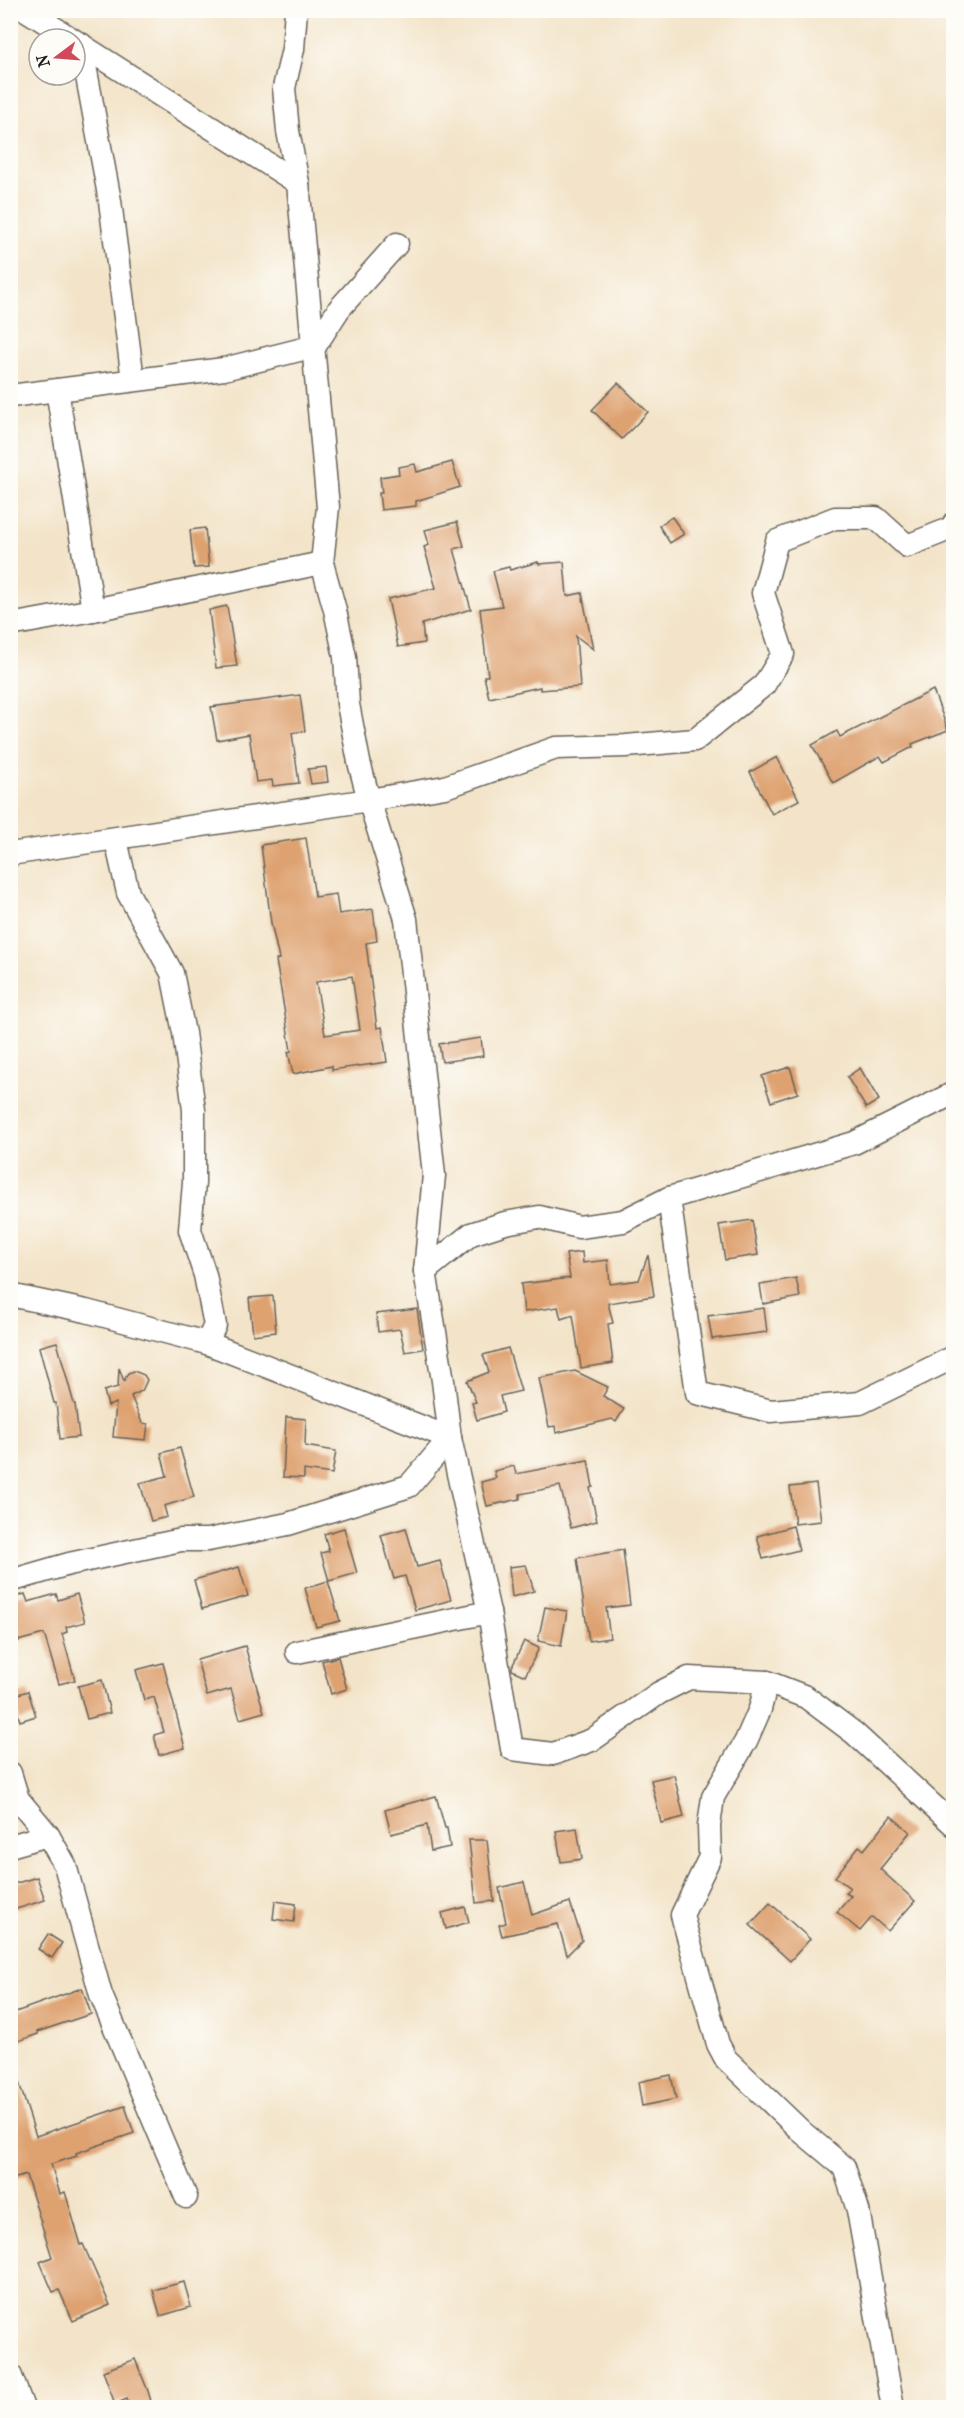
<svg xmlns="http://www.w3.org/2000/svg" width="964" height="2418" viewBox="0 0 964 2418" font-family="'IM FELL French Canon',serif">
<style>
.building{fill:#dea170;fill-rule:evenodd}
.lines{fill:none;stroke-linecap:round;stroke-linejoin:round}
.minor-casing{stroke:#676259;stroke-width:25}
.minor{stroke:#fff;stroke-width:22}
</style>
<rect width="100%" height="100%" fill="#fdfcf7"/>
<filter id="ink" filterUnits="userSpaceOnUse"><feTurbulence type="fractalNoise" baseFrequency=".0167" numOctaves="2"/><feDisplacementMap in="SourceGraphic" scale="12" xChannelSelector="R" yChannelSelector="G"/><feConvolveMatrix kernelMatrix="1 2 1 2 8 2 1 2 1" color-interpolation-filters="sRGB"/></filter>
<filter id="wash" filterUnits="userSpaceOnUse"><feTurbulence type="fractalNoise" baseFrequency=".008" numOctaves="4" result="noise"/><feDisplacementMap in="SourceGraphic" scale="24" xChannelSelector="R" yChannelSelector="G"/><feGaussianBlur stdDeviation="1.35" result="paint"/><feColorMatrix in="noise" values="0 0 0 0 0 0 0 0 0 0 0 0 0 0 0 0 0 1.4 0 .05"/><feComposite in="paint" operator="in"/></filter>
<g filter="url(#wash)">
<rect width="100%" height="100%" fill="#f3e4c9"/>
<g id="blocks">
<g class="building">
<polygon points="618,383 648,412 622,439 592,410"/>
<polygon points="452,462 460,487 416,501 416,506 381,510 379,493 382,493 380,477 399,474 398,467 415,464 417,472"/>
<polygon points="672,517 684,534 670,543 659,526"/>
<polygon points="457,522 464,546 454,549 471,609 422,624 424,643 398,647 388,599 436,588 424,547 429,545 425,530"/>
<polygon points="205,528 209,567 194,568 190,530"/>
<polygon points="538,562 539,564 564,562 567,596 582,593 593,649 576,636 580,687 540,690 540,687 489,698 484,676 488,676 480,609 502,606 493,571 509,567 510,570"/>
<polygon points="227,606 237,666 216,668 209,610"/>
<polygon points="933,690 948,730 912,744 913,747 884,762 880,756 833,783 812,745 837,731 840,737"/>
<polygon points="300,695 305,731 292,733 299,783 273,786 272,780 256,782 249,734 217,740 211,707"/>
<polygon points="777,757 799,800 772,814 750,772"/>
<polygon points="326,767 328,782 311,784 308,769"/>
<path d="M306,838L315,897L336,894L339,914L373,909L377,941L366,943L377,1028L382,1027L387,1062L332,1070V1066L293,1074L288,1052L291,1051L276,960L279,959L271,923L261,845ZM352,976L360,1030L325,1035L316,982Z"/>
<polygon points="481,1038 483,1056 442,1062 439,1044"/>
<polygon points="790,1067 798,1093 771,1102 762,1076"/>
<polygon points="860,1068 879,1100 866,1108 847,1077"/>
<polygon points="752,1220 758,1255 725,1260 719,1225"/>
<polygon points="582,1252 583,1263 608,1260 610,1284 639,1280 648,1255 654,1296 608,1303 613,1323 608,1324 613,1363 581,1368 573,1315 561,1319 558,1307 524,1312 521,1284 570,1278 566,1254"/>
<polygon points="796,1278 800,1297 763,1304 760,1284"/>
<polygon points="273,1296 276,1332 253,1335 249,1298"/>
<polygon points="764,1308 767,1332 712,1339 708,1316"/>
<polygon points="417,1309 423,1349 405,1352 400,1329 378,1332 376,1314"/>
<polygon points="57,1342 74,1404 75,1404 79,1437 60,1439 56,1403 54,1403 39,1347"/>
<polygon points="508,1348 521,1391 500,1396 504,1412 477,1420 472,1403 476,1402 467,1381 489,1372 483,1355"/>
<polygon points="119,1368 124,1381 128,1373 134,1371 144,1375 147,1380 142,1391 131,1396 142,1423 148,1424 146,1440 113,1437 116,1403 108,1406 104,1391 118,1387"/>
<polygon points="575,1371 608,1387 603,1396 624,1409 616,1422 612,1419 556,1433 555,1426 549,1427 539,1378"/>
<polygon points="286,1417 306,1419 305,1446 336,1451 332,1474 304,1470 304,1478 283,1477"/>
<polygon points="180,1448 194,1497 164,1506 167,1517 151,1521 140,1483 167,1476 161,1453"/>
<polygon points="588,1460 593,1487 590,1488 597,1521 571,1528 560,1486 520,1494 520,1499 487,1506 481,1482 496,1478 494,1471 514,1466 516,1474"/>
<polygon points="816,1484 821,1521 795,1524 790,1487"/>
<polygon points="793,1526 799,1550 763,1559 757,1536"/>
<polygon points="344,1528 357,1573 329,1581 321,1553 329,1551 324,1534"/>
<polygon points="406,1528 417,1567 440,1561 451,1600 415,1610 405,1576 394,1579 381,1535"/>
<polygon points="623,1550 630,1605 606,1608 610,1638 589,1641 577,1558"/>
<polygon points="526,1565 534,1591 512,1597 509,1567"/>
<polygon points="239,1567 248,1596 202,1609 194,1580"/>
<polygon points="328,1581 340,1621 316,1627 305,1588"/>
<polygon points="25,1594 28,1602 56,1594 58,1600 77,1594 85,1622 66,1627 67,1632 62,1634 75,1680 59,1684 44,1634 10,1643 10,1598"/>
<polygon points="545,1607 567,1611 561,1646 538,1641"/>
<polygon points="524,1641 539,1648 525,1676 512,1670 512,1667"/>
<polygon points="245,1646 264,1712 240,1719 231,1689 207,1696 197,1660"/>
<polygon points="338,1657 347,1689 331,1694 322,1661"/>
<polygon points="163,1663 185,1748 159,1755 154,1735 164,1732 154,1697 144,1700 136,1670"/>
<polygon points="102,1680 110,1713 87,1719 78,1686"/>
<polygon points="28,1691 36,1716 20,1721 12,1696"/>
<polygon points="674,1775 684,1817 661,1823 651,1780"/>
<polygon points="436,1796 445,1828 447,1828 450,1847 431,1851 427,1825 391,1834 385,1810"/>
<polygon points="891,1816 910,1832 880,1869 915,1901 888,1931 872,1917 860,1931 837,1912 851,1896 846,1893 850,1888 835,1877 859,1846 864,1850"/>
<polygon points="577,1828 582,1859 561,1862 556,1831"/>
<polygon points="469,1840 487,1840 494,1901 476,1903"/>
<polygon points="37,1877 45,1900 10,1911 10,1885"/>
<polygon points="524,1882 532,1915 570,1902 582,1940 567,1955 558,1924 502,1936 499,1925 506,1923 499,1888"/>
<polygon points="275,1901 296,1904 294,1922 273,1919"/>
<polygon points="770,1903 810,1939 790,1961 750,1925"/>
<polygon points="465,1907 469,1922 446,1929 442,1913"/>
<polygon points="48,1934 62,1943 52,1958 38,1949"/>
<polygon points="82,1988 91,2014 37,2032 38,2034 10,2044 10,2014"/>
<polygon points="10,2067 14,2067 36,2136 125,2106 134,2133 76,2153 77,2156 51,2164 60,2194 65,2192 81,2245 83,2244 110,2305 73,2321 59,2290 53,2292 40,2262 52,2257 26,2175 10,2180"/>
<polygon points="671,2075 676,2099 642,2106 638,2082"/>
<polygon points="184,2282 191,2307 160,2316 153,2290"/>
<polygon points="135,2359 148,2391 153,2408 130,2408 127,2399 115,2404 103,2371"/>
</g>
</g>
</g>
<g filter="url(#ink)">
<use href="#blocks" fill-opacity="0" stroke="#676259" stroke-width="1.5"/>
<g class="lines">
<g class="minor-casing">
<g id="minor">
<polyline points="26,10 72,39"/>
<polyline points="75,41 298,183"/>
<polyline points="81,44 110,201 133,380"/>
<polyline points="57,390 93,610"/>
<polyline points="10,396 224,369 315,346 339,309 397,244"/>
<polyline points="954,523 952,528 907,546 876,518 835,518 777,541 763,593 783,654 764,685 695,740 626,746 556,748 445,787 369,800 406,919 434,1175 425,1271 443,1381 450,1438 489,1612 512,1749 553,1754 592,1740 659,1693 689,1678 767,1682 806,1697 854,1733 954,1825"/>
<polyline points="10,625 93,610 322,563"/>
<polyline points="116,840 128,893 172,973 184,1033 194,1110 194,1183 190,1230 205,1275 215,1325 207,1343"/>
<polyline points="10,854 369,800 359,762 348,704 345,657 335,610 322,563 328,507 298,183 288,131 284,88 293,49 296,10"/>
<polyline points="669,1198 697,1393 771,1411 860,1403 954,1357"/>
<polyline points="425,1271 471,1234 505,1223 539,1217 579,1227 623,1221 669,1198 854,1143 954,1093"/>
<polyline points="10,1295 86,1311 207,1343 450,1438"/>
<polyline points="10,1581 69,1564 181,1540 208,1540 288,1524 409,1486 450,1438"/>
<polyline points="297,1652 489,1612"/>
<polyline points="767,1682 760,1709 746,1741 713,1797 709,1826 710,1857 682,1915 718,2044 726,2059 802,2132 844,2167 858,2210 893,2408"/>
<polyline points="10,1773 18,1799 48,1835 65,1865 101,1995 186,2197"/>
<polyline points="10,1846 48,1835"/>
<polyline points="10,2374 23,2408"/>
</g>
</g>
<use href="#minor" class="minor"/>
</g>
</g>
<rect width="964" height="2418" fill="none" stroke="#fdfcf7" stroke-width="36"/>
<g transform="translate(57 57) rotate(254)"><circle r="28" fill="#fdfcf7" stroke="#a3a29f" stroke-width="1.5"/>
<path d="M0-4.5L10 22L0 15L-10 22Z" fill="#d1495b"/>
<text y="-9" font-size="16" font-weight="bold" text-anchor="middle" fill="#1c1c1c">N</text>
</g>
</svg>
